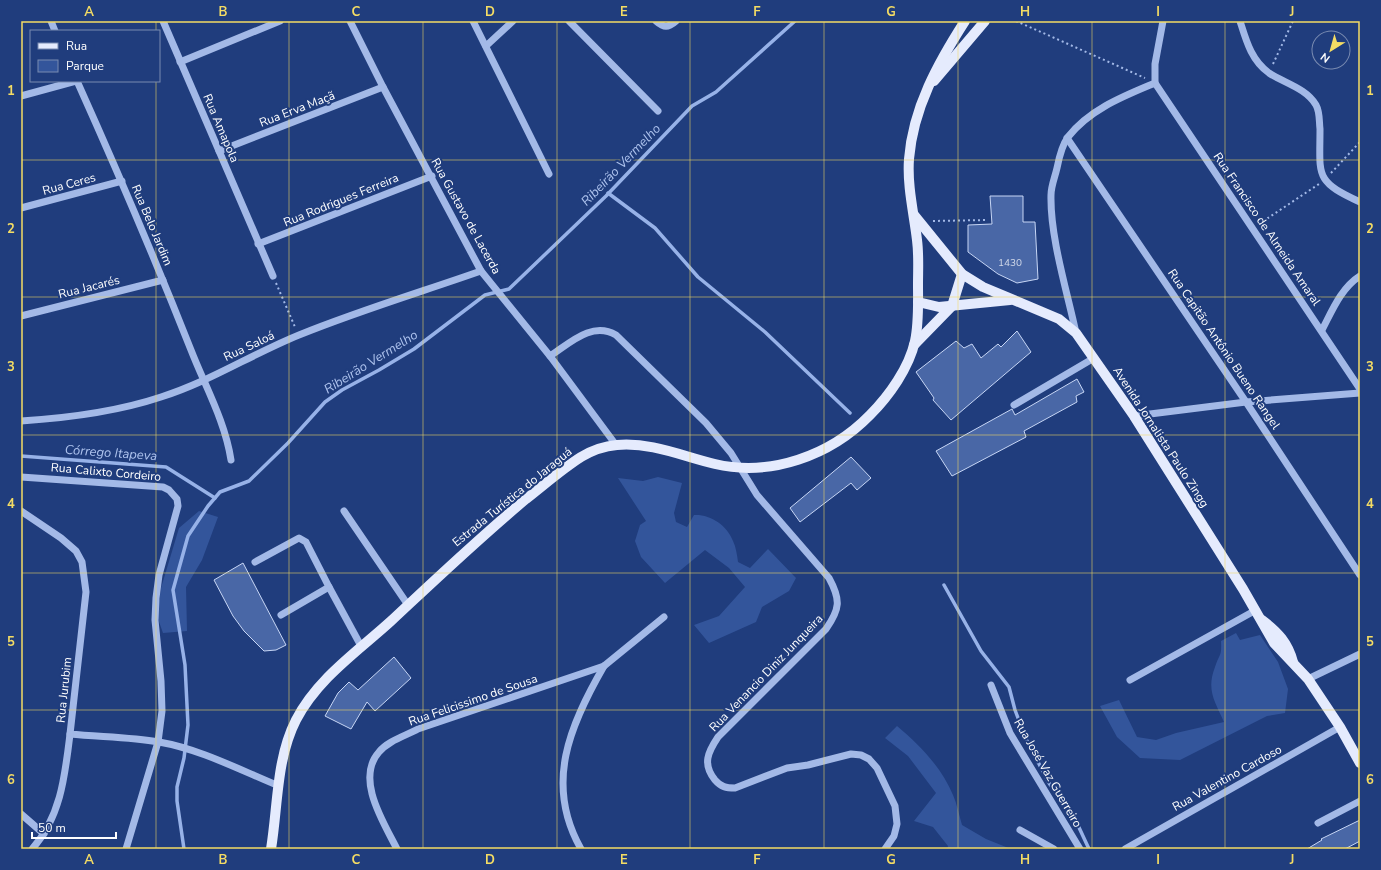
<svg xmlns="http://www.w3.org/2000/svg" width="1381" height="870" viewBox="0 0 1381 870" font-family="'Nunito Sans',sans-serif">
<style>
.green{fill:#33559b}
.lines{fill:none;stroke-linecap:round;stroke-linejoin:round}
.stream{stroke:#97b2e8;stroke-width:3.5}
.building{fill:#4967a6;stroke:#c7d6f5}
.path{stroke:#a3b9e7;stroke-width:2;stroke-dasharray:2 3;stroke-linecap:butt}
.minor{stroke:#a3b9e7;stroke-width:7}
.major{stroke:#e5ebfd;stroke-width:10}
.grid{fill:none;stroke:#f4dc64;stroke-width:1;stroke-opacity:0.55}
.labels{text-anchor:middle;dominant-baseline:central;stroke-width:4;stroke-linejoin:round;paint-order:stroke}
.number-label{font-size:10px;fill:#d2d9e9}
.street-label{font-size:12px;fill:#fff;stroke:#203d7d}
.water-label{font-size:13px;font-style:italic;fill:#aec3ee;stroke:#203d7d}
.neatline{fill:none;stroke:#f4dc64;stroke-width:1.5}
.grid-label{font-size:13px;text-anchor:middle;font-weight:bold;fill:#f4dc64}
</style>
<rect width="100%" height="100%" fill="#203d7d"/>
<g class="green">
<path d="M658,477L682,483L674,513L676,522L687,527L694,515C710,514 727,525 733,541C736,547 737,555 738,562L750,568L768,549L796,578L789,591L762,607L756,622L709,643L694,625L719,616L745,587L729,568L705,550L665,583L641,557L635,541L640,525L646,521L618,478L643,481Z"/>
<polygon points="199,511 218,517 202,560 186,587 187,631 163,633 157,616 161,588 179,528"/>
<path d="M1236,633L1240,640L1260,635L1278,662L1288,689L1285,713L1267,716L1180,760L1140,758L1117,737L1100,706L1119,700L1137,737L1156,740L1176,733L1224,722C1215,702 1206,690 1215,667C1219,654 1222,657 1221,641Z"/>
<path d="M897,726C919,744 942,768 953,795C957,804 959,815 962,825L986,839L1011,849H947L948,846L933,827L914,821L936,793L908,756L885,738Z"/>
</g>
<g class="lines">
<g class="stream">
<polyline points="608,193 655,228 698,277 765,332 850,413"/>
<polyline points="21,456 166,467 215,498"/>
<polyline points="944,585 981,651 1009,687 1015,710 1026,739 1049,783 1076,821 1089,849"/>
<polyline points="184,849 177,801 177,787 184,758 188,725 185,665 173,590 188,536 208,506 220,492 249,481 288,443 325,402 342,390 379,370 414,349 485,295 509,289 606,196 692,106 716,92 795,21"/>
</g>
</g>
<g class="building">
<polygon points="990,196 1023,196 1023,222 1035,222 1038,279 1017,283 998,274 968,252 968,225 992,224"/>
<polygon points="1017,331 1031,352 951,420 933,400 934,398 916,372 956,341 964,348 972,344 981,358 998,344 1001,347"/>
<polygon points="1077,379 1084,392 1076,396 1077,402 1024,431 1026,437 952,476 936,451 1012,409 1015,415"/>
<polygon points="851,457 871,478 857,490 851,483 800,522 790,508"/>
<polygon points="243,563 286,645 276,650 264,651 244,631 233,616 214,580"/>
<polygon points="394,657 411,678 375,711 367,702 351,729 325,716 338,693 349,682 358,690"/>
<polygon points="1360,820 1360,841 1345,849 1307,849 1322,840 1321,839"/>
</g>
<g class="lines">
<g class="path">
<polyline points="1016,21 1145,78"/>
<polyline points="1273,64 1293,21"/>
<polyline points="1331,173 1360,142"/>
<polyline points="933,221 987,220"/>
<polyline points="1259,224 1319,184"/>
<polyline points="276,283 295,327"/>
</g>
<g class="minor">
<polyline points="51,21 55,31"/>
<polyline points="163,21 273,276"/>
<polyline points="350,21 383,87 481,271 550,356 616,445"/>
<polyline points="473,21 549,174"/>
<polyline points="569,21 658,111"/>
<path d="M656,21C664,28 668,28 676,21"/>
<path d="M1240,21C1246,40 1251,60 1269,73C1284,83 1306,88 1316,105C1320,112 1319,121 1320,129C1320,176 1314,181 1360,202"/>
<polyline points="486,46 513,21"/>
<polyline points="180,62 280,21"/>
<path d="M77,81C117,170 155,259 191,350C205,386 225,421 231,460"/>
<polyline points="1155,83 1360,389"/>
<polyline points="21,96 76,81"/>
<polyline points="1067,138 1246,402 1360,575"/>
<polyline points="219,151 383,87"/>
<polyline points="21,208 122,181"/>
<polyline points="258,244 432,176"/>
<polyline points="21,316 163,280"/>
<path d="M1322,330C1332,311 1341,288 1360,276"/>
<path d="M1076,333C1067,291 1050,237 1051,195C1051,186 1055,177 1057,168C1059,158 1062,145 1068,137C1090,109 1124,96 1155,83V64L1163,21"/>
<path d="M550,356C570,343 592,321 616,335L706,423L731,453L757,495L829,578C841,600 840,609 826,629L718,737C708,752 702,764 715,780C721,787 726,788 735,788L787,768L808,765L851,754L861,755L869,759L877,768L895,806L897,824L894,836L885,849"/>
<polyline points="1014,405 1094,358"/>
<polyline points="1134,416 1246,402 1360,393"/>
<path d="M21,421C68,418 116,412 161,397C209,382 252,354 299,335C358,311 421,292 481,271"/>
<polyline points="21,477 163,487 169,490 177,499 178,506 159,575 156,598 155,620 161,681 162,711 158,742 126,849"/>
<path d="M21,511L61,538L76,551L82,562L86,592L70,734C100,737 130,737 159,742C200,749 240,770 279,786"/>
<polyline points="344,511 408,605"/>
<polyline points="255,562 299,538 306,542 329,587 281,615"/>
<polyline points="329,587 361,646"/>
<polyline points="1308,679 1360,654"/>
<polyline points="1130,680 1256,610"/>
<polyline points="991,685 1010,733 1080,849"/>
<polyline points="21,814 44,834"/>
<polyline points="1318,823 1360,801"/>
<polyline points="1020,830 1054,849"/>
<path d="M32,849C61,817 65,775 70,734"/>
<path d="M397,849C384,823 355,779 379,752C388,741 405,736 418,729L604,666L664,617"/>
<path d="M581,849C544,784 570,725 604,666"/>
<polyline points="1125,849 1340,727"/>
</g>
<g class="major">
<polyline points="934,81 985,21"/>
<polyline points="914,215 962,274 983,287 1059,319 1076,333 1134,416 1175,481 1243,589 1274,643 1308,679 1340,727 1360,763"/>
<polyline points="918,302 939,307 1010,300"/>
<polyline points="914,345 952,306 962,274"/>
<path d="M1262,620C1278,632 1288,643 1293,662"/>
<path d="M271,849C278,807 276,759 296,720C318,678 357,652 391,621C435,580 479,538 526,499C544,485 562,469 581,457C591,451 605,446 617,445C651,442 682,456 715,464C770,477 830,456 870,415C889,396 909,368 915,341C919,323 918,303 918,284C918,270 919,255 917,240C914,214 907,186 909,159C913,108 938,63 965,21"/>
</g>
</g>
<path class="grid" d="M156,21V31M289,21V849M423,21V849M557,21V849M690,21V849M824,21V849M958,21V849M1092,21V849M1225,21V849M156,81V849M21,160H1360M21,297H1360M21,435H1360M21,573H1360M21,710H1360"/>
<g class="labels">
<g class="number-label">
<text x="1010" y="263">1430</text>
</g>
<g class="street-label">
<text transform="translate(297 109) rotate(-21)">Rua Erva Maçã</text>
<text transform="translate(221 128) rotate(67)">Rua Amapola</text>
<text transform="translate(69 184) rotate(-15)">Rua Ceres</text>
<text transform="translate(341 200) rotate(-22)">Rua Rodrigues Ferreira</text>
<text transform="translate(466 216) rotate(61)">Rua Gustavo de Lacerda</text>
<text transform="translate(152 225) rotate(67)">Rua Belo Jardim</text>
<text transform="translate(1267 229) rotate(56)">Rua Francisco de Almeida Amaral</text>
<text transform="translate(89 287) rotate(-14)">Rua Jacarés</text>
<text transform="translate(249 346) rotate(-25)">Rua Saloá</text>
<text transform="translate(1224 349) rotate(56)">Rua Capitão Antônio Bueno Rangel</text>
<text transform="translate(1161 437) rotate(57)">Avenida Jornalista Paulo Zingg</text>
<text transform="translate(106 472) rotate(5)">Rua Calixto Cordeiro</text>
<text transform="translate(512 497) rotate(-39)">Estrada Turística do Jaraguá</text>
<text transform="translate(766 673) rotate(-46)">Rua Venancio Diniz Junqueira</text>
<text transform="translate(64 690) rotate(-84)">Rua Jurubim</text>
<text transform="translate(473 700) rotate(-19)">Rua Felicissimo de Sousa</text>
<text transform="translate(1048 773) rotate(60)">Rua José Vaz Guerreiro</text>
<text transform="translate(1227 778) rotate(-29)">Rua Valentino Cardoso</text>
</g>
<g class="water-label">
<text transform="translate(621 165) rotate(-46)">Ribeirão Vermelho</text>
<text transform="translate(371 362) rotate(-32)">Ribeirão Vermelho</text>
<text transform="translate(111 453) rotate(4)">Córrego Itapeva</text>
</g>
</g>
<rect width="1381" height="870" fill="none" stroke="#203d7d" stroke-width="44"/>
<rect x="30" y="30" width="130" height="52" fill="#203d7d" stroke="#798bb1"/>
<rect x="38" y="43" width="20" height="6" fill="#e5ebfd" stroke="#798bb1"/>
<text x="66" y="50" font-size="12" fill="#ffffff">Rua</text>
<rect x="38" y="60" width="20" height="12" fill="#33559b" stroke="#798bb1"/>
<text x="66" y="70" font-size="12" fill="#ffffff">Parque</text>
<g transform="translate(1331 50) rotate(217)"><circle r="19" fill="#203d7d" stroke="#798bb1"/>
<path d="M0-3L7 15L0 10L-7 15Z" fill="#f4dc64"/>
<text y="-6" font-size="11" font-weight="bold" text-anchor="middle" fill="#ffffff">N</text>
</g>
<path d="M32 832v6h84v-6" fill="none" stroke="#ffffff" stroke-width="2"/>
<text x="38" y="832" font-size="12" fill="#ffffff" stroke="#203d7d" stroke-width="3" paint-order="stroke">50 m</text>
<rect x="22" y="22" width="1337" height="826" class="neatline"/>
<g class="grid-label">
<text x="89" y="16">A</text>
<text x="223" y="16">B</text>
<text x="356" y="16">C</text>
<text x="490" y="16">D</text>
<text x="624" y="16">E</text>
<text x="757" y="16">F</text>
<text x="891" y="16">G</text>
<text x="1025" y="16">H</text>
<text x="1158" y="16">I</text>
<text x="1292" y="16">J</text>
<text x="11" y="95">1</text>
<text x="1370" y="95">1</text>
<text x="11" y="233">2</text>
<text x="1370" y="233">2</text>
<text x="11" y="371">3</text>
<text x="1370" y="371">3</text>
<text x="11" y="508">4</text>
<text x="1370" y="508">4</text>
<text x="11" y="646">5</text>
<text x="1370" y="646">5</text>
<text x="11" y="784">6</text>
<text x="1370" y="784">6</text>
<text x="89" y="864">A</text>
<text x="223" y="864">B</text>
<text x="356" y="864">C</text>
<text x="490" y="864">D</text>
<text x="624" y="864">E</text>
<text x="757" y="864">F</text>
<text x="891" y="864">G</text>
<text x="1025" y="864">H</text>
<text x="1158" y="864">I</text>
<text x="1292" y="864">J</text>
</g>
</svg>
